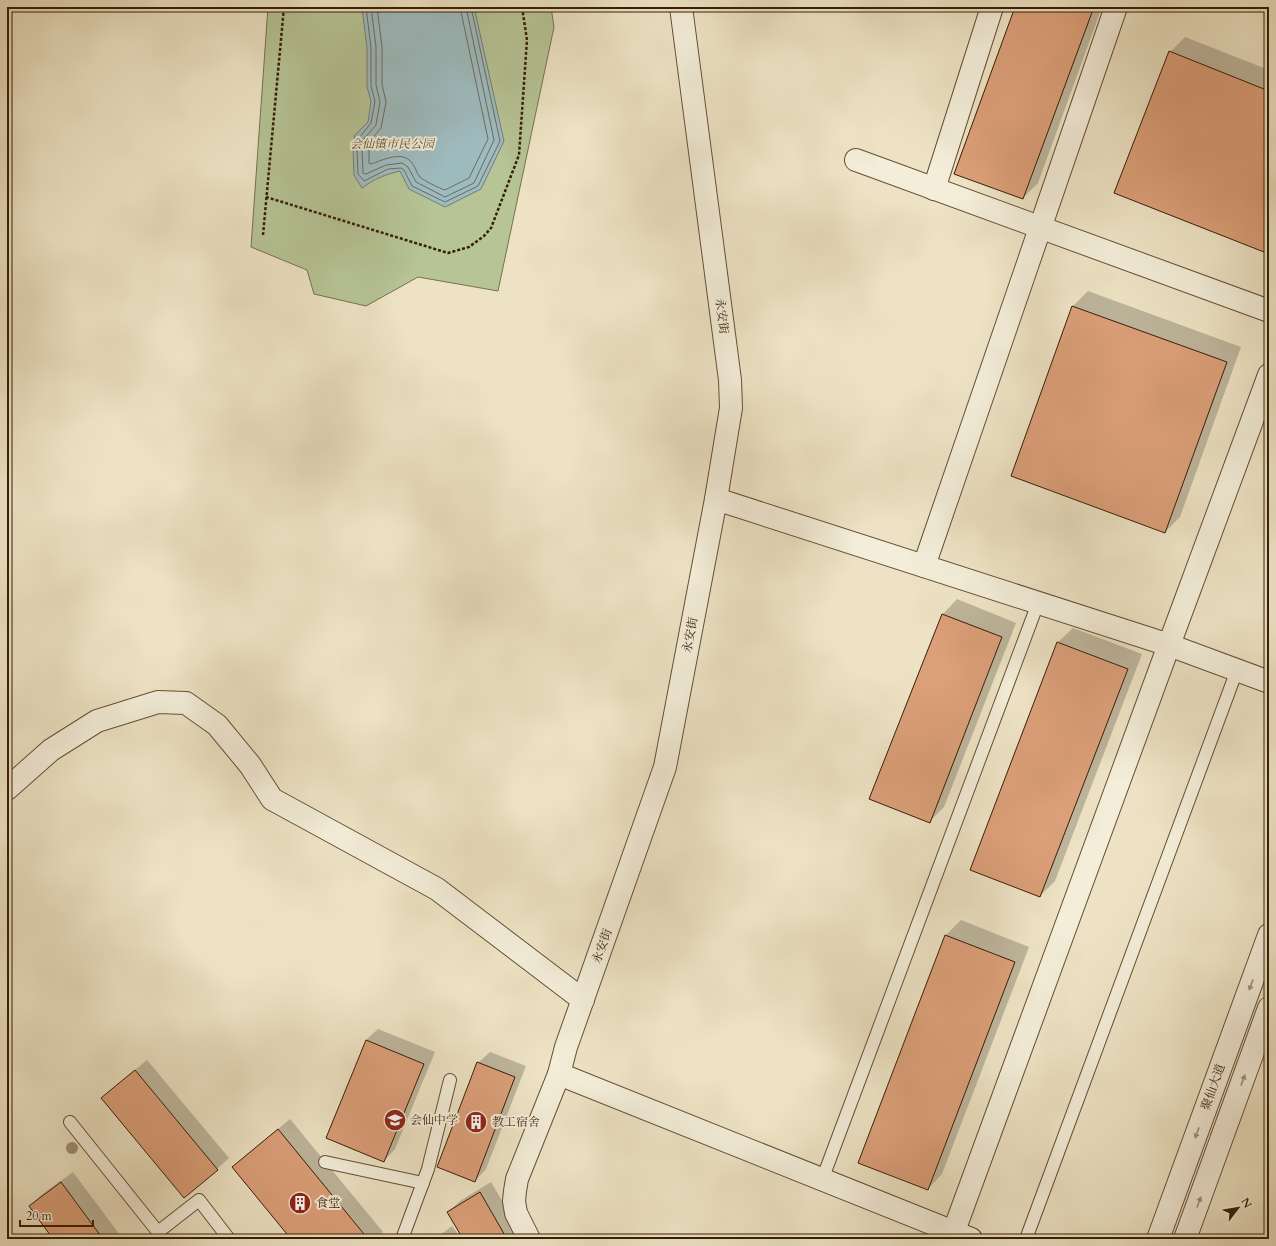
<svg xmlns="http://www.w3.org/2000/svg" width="1276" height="1246" viewBox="0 0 1276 1246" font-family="Cardo,'Noto Serif SC',serif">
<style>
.green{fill:#b6c496;stroke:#76714d}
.water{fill:#9ebbbf;stroke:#747c74}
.shadow{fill:#0003}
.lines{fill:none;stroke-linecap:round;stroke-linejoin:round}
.shore{stroke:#6a6c62;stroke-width:1}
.building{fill:#db9f79;stroke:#361e04}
.service-casing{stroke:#644f34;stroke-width:14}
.minor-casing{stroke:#644f34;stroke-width:24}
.tertiary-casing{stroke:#644f34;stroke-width:24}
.path{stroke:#361e04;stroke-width:2.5;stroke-dasharray:3 2;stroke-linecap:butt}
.service{stroke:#f3edd9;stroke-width:12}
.minor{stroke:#f3edd9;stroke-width:22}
.tertiary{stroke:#f3edd9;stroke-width:22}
.tree{fill:#9d9273}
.oneway{fill:#9e9079}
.labels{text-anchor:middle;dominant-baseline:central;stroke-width:4;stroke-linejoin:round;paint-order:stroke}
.park-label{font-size:12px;font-style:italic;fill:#5c5030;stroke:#f3edd9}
.street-label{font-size:12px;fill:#361e04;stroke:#f3edd9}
.poi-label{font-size:12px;fill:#361e04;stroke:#f3edd9;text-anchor:start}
</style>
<rect width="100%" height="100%" fill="#ede3c4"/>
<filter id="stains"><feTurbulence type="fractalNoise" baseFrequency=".005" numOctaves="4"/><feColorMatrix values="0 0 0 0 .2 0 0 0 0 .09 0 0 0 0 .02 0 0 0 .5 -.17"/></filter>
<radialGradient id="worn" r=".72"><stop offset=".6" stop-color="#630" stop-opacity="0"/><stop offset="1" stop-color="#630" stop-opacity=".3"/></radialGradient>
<polygon class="green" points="268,7 551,7 554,27 498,291 418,277 366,306 314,294 307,270 251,247"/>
<path class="water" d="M362,7H474L504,141L481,189L445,207L409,189L400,171C386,174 374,179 362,188L354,175L353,148L355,135L368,122L371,101L367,87V48Z"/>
<g class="shadow">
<polygon points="1016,7 1102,7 1038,183 1023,198"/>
<polygon points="1185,37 1269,70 1269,253 1170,52"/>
<polygon points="1088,291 1241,347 1180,517 1165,532 1012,476 1073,306"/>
<polygon points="957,599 1016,623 944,807 929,822 943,614"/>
<polygon points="1073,628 1142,654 1055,881 1040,896 1058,642"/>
<polygon points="961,920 1029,947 942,1174 928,1189 946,935"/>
<polygon points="378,1029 435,1052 395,1149 384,1161 366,1040"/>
<polygon points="490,1052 526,1066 486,1169 475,1181 478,1063"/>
<polygon points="147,1060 229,1158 217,1169 103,1098 114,1087"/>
<polygon points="290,1119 383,1232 376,1239 292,1239 233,1167 245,1156"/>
<polygon points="73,1172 123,1239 54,1239 30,1206 41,1195"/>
<polygon points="491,1182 525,1239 464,1239 448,1212 460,1201"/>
<polygon points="452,1226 462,1239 435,1239"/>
</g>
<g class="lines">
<g class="shore">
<polyline points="366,7 371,48 371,86 375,101 371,123 359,138 357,148 358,174 364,181 388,169 401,168 404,170 412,186 445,202 478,186 500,141 471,7"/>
<polyline points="371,7 376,47 376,85 380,102 376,125 363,140 362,149 363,173 366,174 386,165 402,163 408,167 416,182 445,197 474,183 494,140 466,7"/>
<path d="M377,7L382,47V84L386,102L381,128L369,142V163L371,164C383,160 403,150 412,163C416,167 416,173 420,177C424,181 439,188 445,190L469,178L488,139L460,7"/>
</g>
</g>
<g class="building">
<polygon points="1015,7 1094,7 1023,199 954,174"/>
<polygon points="1169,51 1269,91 1269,254 1114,193"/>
<polygon points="1072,306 1227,362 1165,533 1011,476"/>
<polygon points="942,614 1002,637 930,823 869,799"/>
<polygon points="1057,642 1128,669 1040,897 970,870"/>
<polygon points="945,935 1015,962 928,1190 858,1163"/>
<polygon points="366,1040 424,1064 384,1162 326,1138"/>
<polygon points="477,1062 515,1077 475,1182 437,1167"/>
<polygon points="135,1070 218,1170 184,1198 101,1098"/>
<polygon points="278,1129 368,1239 291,1239 232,1167"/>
<polygon points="61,1182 103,1239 53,1239 29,1206"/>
<polygon points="480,1192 507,1239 463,1239 447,1212"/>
</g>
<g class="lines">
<g class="service-casing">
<g id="service">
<polyline points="70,1122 158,1232 199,1200 229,1239"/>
<polyline points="325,1162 423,1183"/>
<polyline points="822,1180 1038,603"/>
<polyline points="402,1239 428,1169 450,1080"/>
<polyline points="1026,1239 1237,670"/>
</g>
</g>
<g class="minor-casing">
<g id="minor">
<polyline points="856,160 1269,311"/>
<polyline points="934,189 992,7"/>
<polyline points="716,499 1169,645 1269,682"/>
<polyline points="924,566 1116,7"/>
<polyline points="7,789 51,750 97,721 158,702 186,703 217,725 250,765 272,799 437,889 583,1000"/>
<polyline points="559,1074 971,1239"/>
<polyline points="529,1239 516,1213 514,1201 515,1191 517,1179 559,1074 566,1047 665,767 716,499 731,408 730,380 681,7"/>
<polyline points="951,1239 1169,645 1269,375"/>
</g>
</g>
<g class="tertiary-casing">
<g id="tertiary">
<polyline points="1158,1239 1269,935"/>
<polyline points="1185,1239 1269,1008"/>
</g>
</g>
<g class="path">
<polyline points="266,197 448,253 469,247 484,236 491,228 519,155 527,40 522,7"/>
<polyline points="263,235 284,7"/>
</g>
<use href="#service" class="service"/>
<use href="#minor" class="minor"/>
<use href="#tertiary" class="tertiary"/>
</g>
<circle class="tree" cx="72" cy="1148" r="6"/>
<defs><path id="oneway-solid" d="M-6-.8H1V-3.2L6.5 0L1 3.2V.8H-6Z"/></defs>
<g class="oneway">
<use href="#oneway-solid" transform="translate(1251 985) rotate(110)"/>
<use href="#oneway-solid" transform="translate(1243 1080) rotate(-70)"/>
<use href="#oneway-solid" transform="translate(1197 1133) rotate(110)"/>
<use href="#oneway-solid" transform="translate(1199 1202) rotate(-70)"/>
</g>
<defs>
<g id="school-disc" transform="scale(1.15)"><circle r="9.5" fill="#8f2418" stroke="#f3edd9"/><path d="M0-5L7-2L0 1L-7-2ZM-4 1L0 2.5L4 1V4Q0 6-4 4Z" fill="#fff"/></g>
<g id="building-disc" transform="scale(1.15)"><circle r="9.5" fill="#8f2418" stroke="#f3edd9"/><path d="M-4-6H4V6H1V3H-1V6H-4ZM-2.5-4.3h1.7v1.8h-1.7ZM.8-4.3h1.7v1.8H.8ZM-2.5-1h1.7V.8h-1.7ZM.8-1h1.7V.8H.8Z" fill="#fff"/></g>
</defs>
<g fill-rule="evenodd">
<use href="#school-disc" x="395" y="1120"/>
<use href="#building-disc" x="476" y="1122"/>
<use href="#building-disc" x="300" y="1203"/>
</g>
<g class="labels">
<g class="park-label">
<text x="392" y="144">会仙镇市民公园</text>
</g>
<g class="street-label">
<text transform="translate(722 316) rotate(83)">永安街</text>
<text transform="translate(690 635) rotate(-79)">永安街</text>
<text transform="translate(602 946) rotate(-70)">永安街</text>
<text transform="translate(1213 1087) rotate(-70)">聚仙大道</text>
</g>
<g class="poi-label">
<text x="410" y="1120">会仙中学</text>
<text x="492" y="1122">教工宿舍</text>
<text x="316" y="1203">食堂</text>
</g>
</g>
<rect width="1276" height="1246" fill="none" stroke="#ede3c4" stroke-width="24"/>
<rect x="8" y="8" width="1260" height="1230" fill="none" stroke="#361e04" stroke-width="2"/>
<rect x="12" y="12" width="1252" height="1222" fill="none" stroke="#361e04"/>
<g transform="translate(1238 1208) rotate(59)" stroke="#f3edd9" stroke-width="3" paint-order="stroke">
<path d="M0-3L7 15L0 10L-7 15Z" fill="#361e04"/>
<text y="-6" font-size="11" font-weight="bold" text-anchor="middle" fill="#361e04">N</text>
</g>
<path d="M20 1220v6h73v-6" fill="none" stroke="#361e04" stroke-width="2"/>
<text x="26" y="1220" font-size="12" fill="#361e04" stroke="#f3edd9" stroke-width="3" paint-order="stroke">20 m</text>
<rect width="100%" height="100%" filter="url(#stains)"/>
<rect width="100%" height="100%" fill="url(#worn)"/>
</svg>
